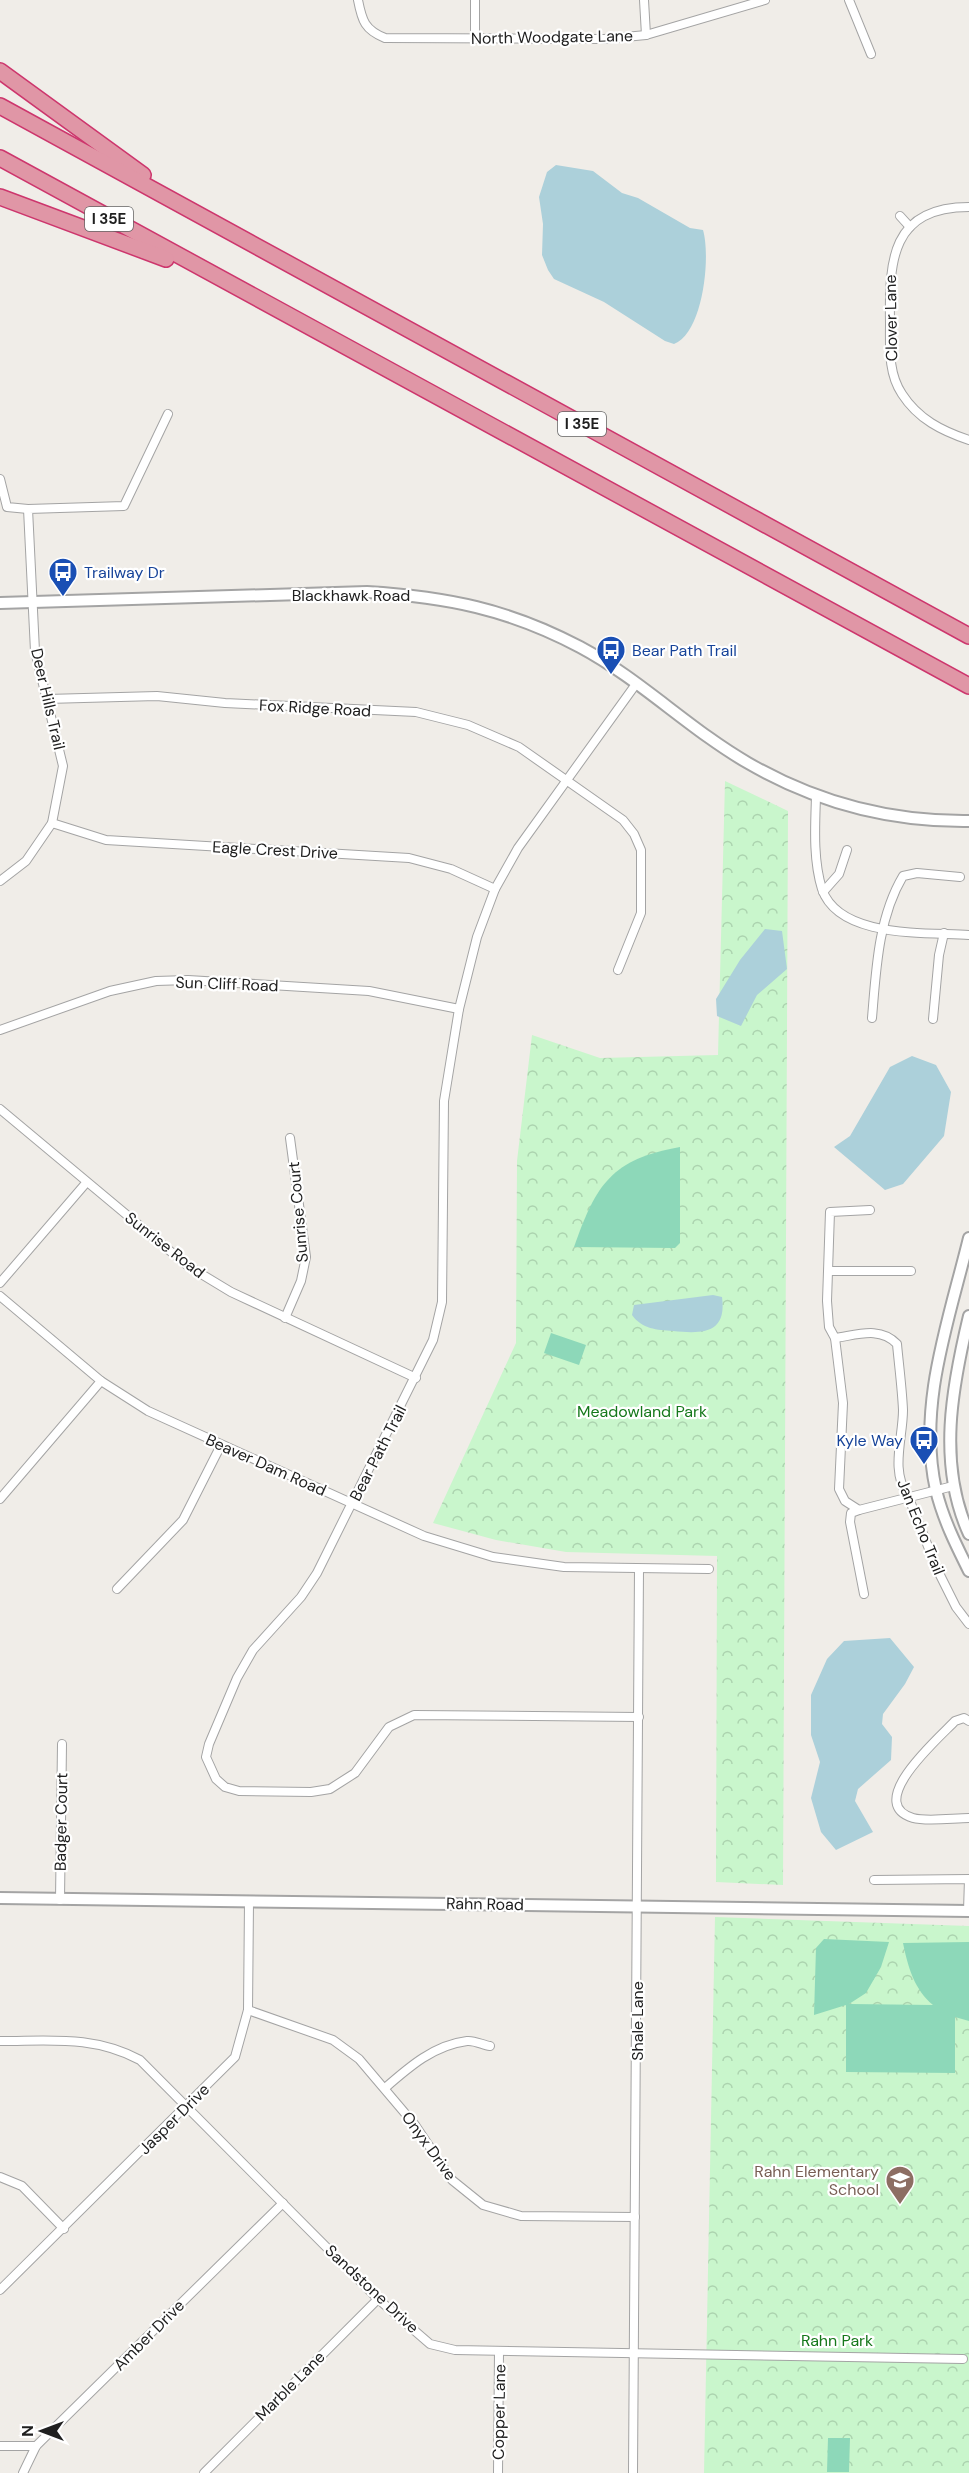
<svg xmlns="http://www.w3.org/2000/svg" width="969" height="2473" viewBox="0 0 969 2473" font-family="'DM Sans',sans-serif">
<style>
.park{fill:url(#park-crowns)}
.pitch{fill:#8dd8b9}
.water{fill:#acd0da}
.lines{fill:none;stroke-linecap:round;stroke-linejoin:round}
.minor-casing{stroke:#a4a4a4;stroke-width:10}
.tertiary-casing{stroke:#a4a4a4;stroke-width:14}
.motorway-casing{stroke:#cd366d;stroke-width:18}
.minor{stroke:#fff;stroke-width:8}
.tertiary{stroke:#fff;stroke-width:10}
.motorway{stroke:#e096a6;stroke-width:15}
.labels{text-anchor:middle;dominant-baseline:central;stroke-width:4.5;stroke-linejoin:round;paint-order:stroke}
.shield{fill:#fff;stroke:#636363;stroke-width:1.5}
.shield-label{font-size:15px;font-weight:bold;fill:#202020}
.street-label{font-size:16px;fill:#202020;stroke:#fff}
.transit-label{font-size:16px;fill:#164399;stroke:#fff;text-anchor:start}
.park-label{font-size:16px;fill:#15781b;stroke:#fff}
.education-label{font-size:16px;fill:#785e54;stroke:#fff;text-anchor:end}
</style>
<defs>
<pattern id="park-crowns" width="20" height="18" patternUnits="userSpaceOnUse" patternTransform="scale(1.5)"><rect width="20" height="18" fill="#c9f6cc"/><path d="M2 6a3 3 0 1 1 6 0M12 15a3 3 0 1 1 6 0" fill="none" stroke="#acd3af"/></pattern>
</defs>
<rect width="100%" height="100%" fill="#f0ede8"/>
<g class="park">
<polygon points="725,781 788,811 783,1885 716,1882 717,1556 566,1552 496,1540 433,1523 516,1343 517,1161 532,1035 600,1058 718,1055"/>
<polygon points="715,1917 969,1926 969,2473 704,2473"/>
</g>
<g class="pitch">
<path d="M680,1147V1243L675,1248L574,1247C596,1184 612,1159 680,1147Z"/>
<polygon points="551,1333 586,1345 579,1365 544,1353"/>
<path d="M824,1939L889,1942L881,1967L866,1993L849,2004L933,2005C914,1989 908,1967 903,1943L969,1942V2021L955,2017V2073L846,2072V2005L814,2015L816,1948Z"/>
<polygon points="828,2438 850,2438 849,2472 827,2472"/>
</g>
<g class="water">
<path d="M556,165L593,171L622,193L638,198L690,228L703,230C711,257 703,333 674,344L665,341L604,302L554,279L548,270L542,255L543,224L539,197L547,172Z"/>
<polygon points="765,929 782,931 787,969 757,995 741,1026 717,1016 716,999 740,960"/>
<polygon points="912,1056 936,1065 951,1092 944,1136 903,1184 885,1190 834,1147 850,1136 890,1067"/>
<path d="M713,1295L722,1297C727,1334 702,1334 673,1331C657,1330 642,1329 632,1315L634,1305Z"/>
<polygon points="890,1638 914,1667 905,1684 883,1714 882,1724 892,1737 891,1760 858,1789 855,1801 873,1832 836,1850 821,1832 811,1798 820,1762 811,1735 811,1695 827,1659 844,1641"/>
</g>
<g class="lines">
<g class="minor-casing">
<g id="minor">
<path d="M358,0C362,21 365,30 385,38L604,39L646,35L765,0"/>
<polyline points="644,0 646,35"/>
<polyline points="849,0 871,54"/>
<polyline points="475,39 475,0"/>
<path d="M969,207C891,207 889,261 890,323C890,348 888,373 902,394C918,419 942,431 969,440"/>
<polyline points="900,216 910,227"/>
<polyline points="0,479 7,507 28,509"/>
<polyline points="636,684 518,848 495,889 477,937 459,1009 444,1101 442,1302 433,1340 317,1573 301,1597 253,1650 237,1678 209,1744 206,1757 216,1779 225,1787 239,1791 311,1792 330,1789 355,1773 389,1727 414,1715 639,1717"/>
<polyline points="47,699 157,696 225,703 416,712 468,725 519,747 623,820 634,834 641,850 641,913 618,970"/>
<path d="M816,797C815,827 813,860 822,889C839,939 928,932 969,935"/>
<polyline points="52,823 106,840 409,858 451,869 495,889"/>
<polyline points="0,881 26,861 52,823 63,766 35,651 28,509 124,506 168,414"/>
<polyline points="823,892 839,874 847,850"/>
<path d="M872,1018C876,971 878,918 903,876L917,873L960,877"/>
<polyline points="933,1019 939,955 944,933"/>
<polyline points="0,1030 110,991 156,981 188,980 369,991 459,1009"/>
<polyline points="0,1109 188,1266 231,1292 416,1378"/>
<polyline points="870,1210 830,1212 827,1301 829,1327 835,1338 843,1403 839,1489 845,1501 859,1510 953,1486"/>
<polyline points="829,1271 911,1271"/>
<polyline points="0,1283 86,1183"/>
<polyline points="0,1296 101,1381 148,1411 424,1536 493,1557 564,1567 709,1569"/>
<polyline points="285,1318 301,1281 306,1257 290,1138"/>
<path d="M835,1338C857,1335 880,1326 897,1344C899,1366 902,1388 903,1410C903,1438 890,1471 908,1496L937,1569L956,1607L969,1624"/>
<polyline points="0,1499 101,1381"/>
<polyline points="859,1510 851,1513 850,1522 864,1594"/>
<polyline points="117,1589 183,1520 221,1445"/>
<path d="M969,1721L964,1718L955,1721C940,1737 863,1803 913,1818C927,1822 954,1818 969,1818"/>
<polyline points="874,1880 969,1879 968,1911"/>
<polyline points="60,1900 62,1744"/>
<polyline points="248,2010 333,2040 359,2059 415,2125 452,2180 483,2205 521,2216 635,2217"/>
<path d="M0,2041C50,2041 94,2035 140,2060L378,2299L430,2344L455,2350L963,2359"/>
<path d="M385,2088C409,2067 434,2045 467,2041C474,2040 483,2045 490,2046"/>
<polyline points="0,2177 22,2186 64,2229"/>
<polyline points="0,2290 235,2057 248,2010 249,1902"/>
<polyline points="0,2446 36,2446"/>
<polyline points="23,2473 36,2446 283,2203"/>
<polyline points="204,2473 378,2299"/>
<polyline points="498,2473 499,2351"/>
<polyline points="633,2473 639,1569"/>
</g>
</g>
<g class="tertiary-casing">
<g id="tertiary">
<path d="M0,603L367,592C447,597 508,609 580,647C640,679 689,729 748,763C817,803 889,822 969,821"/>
<path d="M969,1238C949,1320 917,1406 936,1490C943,1519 956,1545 969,1571"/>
<path d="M969,1316C952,1387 937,1464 969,1534"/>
<polyline points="0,1898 969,1911"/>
</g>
</g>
<g class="motorway-casing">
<g id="motorway">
<polyline points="0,71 143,175"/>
<polyline points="0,106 969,636"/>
<polyline points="0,158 969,686"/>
<polyline points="0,197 166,259"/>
</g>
</g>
<use href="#minor" class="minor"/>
<use href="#tertiary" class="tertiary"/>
<use href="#motorway" class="motorway"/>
</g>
<defs>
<g id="bus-pin" transform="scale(1.5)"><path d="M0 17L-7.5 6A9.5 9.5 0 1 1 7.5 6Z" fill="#1a4fb4" stroke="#fff"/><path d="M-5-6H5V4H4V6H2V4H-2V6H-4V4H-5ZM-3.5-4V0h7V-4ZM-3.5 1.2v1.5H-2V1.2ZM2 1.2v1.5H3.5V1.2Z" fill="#fff"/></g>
<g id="school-pin" transform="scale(1.5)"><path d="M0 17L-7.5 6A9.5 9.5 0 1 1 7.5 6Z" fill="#8d6e63" stroke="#fff"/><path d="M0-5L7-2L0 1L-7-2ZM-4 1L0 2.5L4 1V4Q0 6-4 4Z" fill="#fff"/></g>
</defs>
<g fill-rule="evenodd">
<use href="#bus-pin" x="63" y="572"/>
<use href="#bus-pin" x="611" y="650"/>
<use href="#bus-pin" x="924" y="1440"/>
<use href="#school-pin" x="900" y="2180"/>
</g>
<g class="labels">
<g class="shield">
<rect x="85" y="207" width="48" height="24" rx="4.5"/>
<rect x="558" y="412" width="48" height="24" rx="4.5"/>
</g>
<g class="shield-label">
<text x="109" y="219">I 35E</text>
<text x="582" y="424">I 35E</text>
</g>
<g class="street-label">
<text transform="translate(552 37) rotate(-1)">North Woodgate Lane</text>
<text transform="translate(891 318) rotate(-91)">Clover Lane</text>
<text x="351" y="595">Blackhawk Road</text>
<text transform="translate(48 699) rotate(77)">Deer Hills Trail</text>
<text transform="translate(315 708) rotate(3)">Fox Ridge Road</text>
<text transform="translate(275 850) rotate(3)">Eagle Crest Drive</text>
<text transform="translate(227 984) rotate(2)">Sun Cliff Road</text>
<text transform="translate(298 1212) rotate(-95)">Sunrise Court</text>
<text transform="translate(165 1245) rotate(38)">Sunrise Road</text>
<text transform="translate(378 1453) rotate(-63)">Bear Path Trail</text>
<text transform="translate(266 1465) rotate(24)">Beaver Dam Road</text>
<text transform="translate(921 1527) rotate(68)">Jan Echo Trail</text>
<text transform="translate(61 1822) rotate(-89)">Badger Court</text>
<text transform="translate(485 1904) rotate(1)">Rahn Road</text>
<text transform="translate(637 2021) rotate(-90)">Shale Lane</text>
<text transform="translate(174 2119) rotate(-45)">Jasper Drive</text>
<text transform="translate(429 2146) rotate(54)">Onyx Drive</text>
<text transform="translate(372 2289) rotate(43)">Sandstone Drive</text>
<text transform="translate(149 2335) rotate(-45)">Amber Drive</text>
<text transform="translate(290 2386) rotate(-45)">Marble Lane</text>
<text transform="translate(499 2412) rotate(-89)">Copper Lane</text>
</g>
<g class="transit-label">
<text x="84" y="572">Trailway Dr</text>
<text x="632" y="650">Bear Path Trail</text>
<text x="903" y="1440" text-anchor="end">Kyle Way</text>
</g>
<g class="park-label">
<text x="642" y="1411">Meadowland Park</text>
<text x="837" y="2340">Rahn Park</text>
</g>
<g class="education-label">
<text x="879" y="2171">Rahn Elementary<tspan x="879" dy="18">School</tspan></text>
</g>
</g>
<g transform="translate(42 2431) rotate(270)" stroke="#ffffff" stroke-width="4.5" paint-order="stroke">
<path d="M0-4.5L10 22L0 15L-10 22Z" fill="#202020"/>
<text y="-9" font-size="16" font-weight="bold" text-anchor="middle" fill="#202020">N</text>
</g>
</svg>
